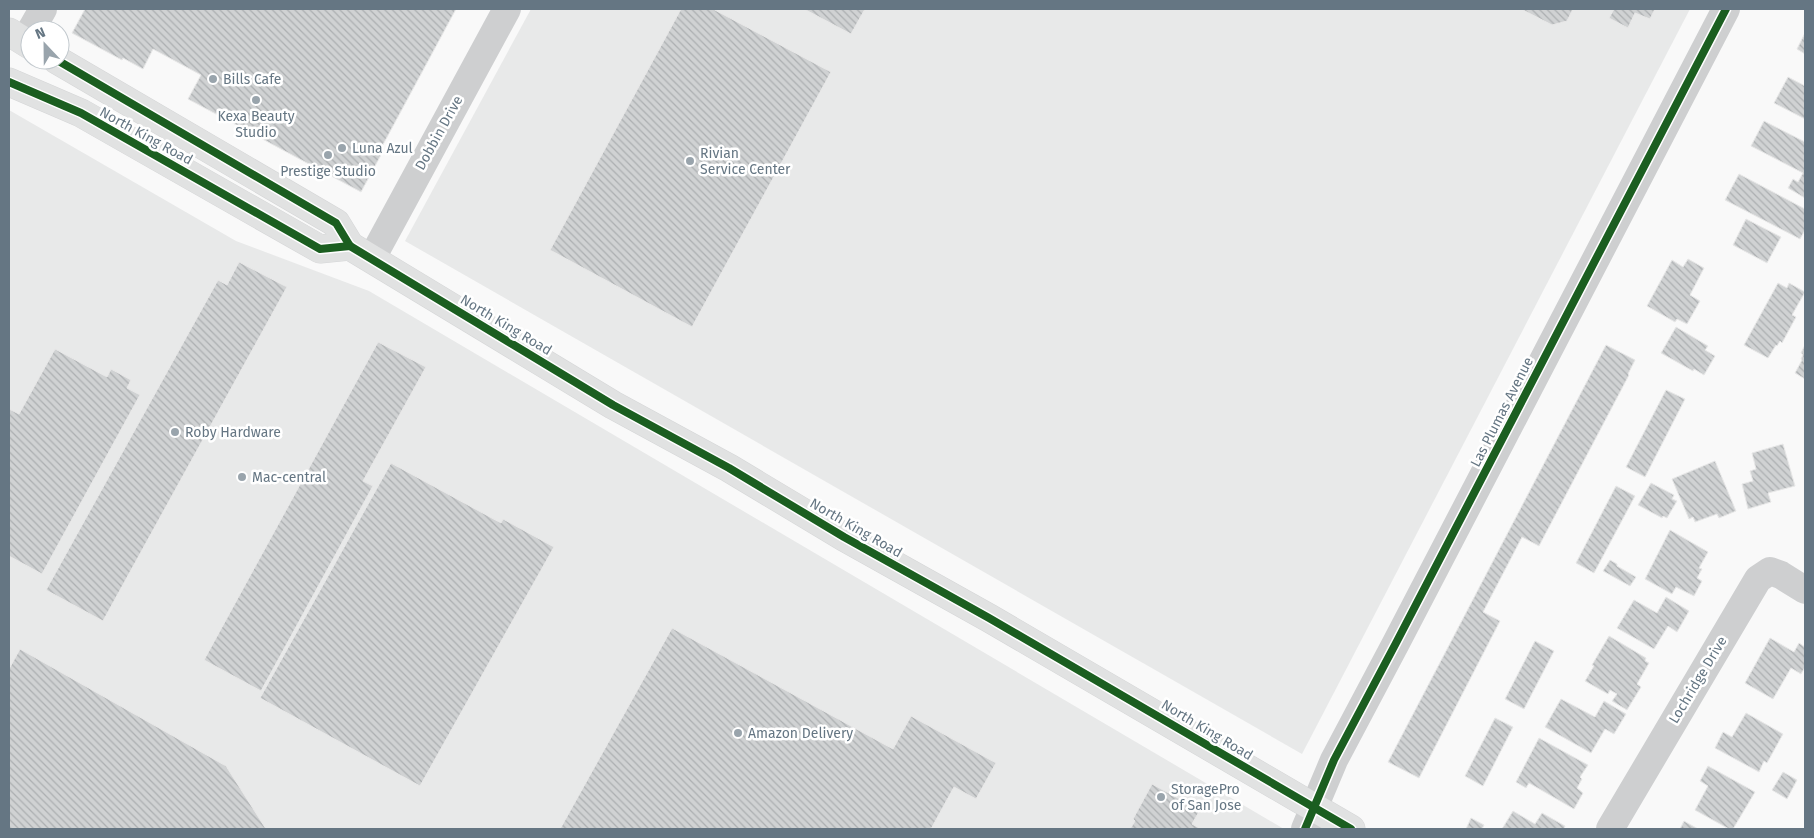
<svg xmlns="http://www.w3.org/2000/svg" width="1814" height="838" viewBox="0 0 1814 838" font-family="'Fira Sans',sans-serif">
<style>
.built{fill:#e8e9e9}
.building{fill:url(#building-back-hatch);stroke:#e8e8e8}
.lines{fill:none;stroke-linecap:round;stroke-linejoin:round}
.major-casing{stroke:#d5d6d7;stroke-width:29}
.minor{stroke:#cecfd0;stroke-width:28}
.major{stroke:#e1e2e2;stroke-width:28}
.cycleway-casing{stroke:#fff;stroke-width:11}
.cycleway{stroke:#1b5e20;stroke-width:8}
.poi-dot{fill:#99a4ac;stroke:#fff;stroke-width:2}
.labels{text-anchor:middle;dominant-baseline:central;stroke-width:5;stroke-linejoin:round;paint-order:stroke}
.poi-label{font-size:14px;fill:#657683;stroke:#fff;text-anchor:start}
.street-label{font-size:14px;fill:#657683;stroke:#fff}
</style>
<defs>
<pattern id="building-back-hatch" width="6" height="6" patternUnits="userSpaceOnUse" patternTransform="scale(1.25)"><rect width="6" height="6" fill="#d0d2d3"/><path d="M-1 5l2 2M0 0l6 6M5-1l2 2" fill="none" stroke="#acafb1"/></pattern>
</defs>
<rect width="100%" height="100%" fill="#f9f9f9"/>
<g class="built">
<polygon points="531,9 1690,9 1302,754 405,241"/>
<polygon points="9,110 236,241 369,291 1284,829 9,829"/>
</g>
<g class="building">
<polygon points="85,9 456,9 379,152 382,153 361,192 188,99 201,75 153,49 143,69 123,58 122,60 72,33"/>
<polygon points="681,9 713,9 831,72 692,327 550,250"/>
<polygon points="804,9 865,9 851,34"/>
<polygon points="1521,9 1573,9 1567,21 1552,25"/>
<polygon points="1614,9 1655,9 1650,19 1635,13 1628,28 1609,18"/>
<polygon points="1805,33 1805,54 1797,49"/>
<polygon points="1788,77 1805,86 1805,119 1774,103"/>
<polygon points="1764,121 1805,142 1805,198 1788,188 1793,179 1798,182 1803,173 1751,146"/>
<polygon points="1739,174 1805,209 1805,230 1800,239 1725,200"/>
<polygon points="1746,219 1781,237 1767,263 1733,245"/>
<polygon points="1688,259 1704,268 1690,295 1700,301 1687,324 1677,319 1675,322 1647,306 1672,260 1683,267"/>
<polygon points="239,262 287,287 103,621 46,590 218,280 227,285"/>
<polygon points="1778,283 1787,288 1789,283 1805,292 1792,315 1796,317 1782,343 1780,341 1777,346 1776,345 1768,358 1744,345"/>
<polygon points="1676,327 1708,346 1705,350 1715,356 1704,375 1694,369 1693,371 1661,353"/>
<polygon points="378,342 426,367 363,481 373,486 261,691 204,660"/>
<polygon points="1606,345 1635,360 1628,374 1629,375 1539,546 1522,537 1483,612 1500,621 1419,778 1388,762"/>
<polygon points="1805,345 1805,379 1795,373 1802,360 1801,359 1803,355 1801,353"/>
<polygon points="55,349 107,377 111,369 131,380 127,388 140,395 42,574 9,556 9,409 19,414"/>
<polygon points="1666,390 1685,399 1645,477 1626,467"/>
<polygon points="1783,444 1795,486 1768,493 1771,502 1748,509 1742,484 1753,481 1750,471 1756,469 1752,453"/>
<polygon points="1715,461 1736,511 1719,518 1717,514 1695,522 1693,517 1689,519 1672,479"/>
<polygon points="391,463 501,523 503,519 554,547 420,786 260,698"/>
<polygon points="1651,483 1674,495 1672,499 1677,501 1667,518 1663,516 1662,518 1638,505"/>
<polygon points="1616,486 1635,496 1594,573 1576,563"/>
<polygon points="1670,530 1708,552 1699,568 1702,569 1697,578 1702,581 1694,596 1676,587 1672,594 1645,579"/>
<polygon points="1610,560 1617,564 1617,566 1636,577 1630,586 1603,571"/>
<polygon points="1666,597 1689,611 1677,632 1668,626 1654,649 1617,628 1634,600 1657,613"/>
<polygon points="672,628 893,749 911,716 996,763 976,799 954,787 931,829 560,829"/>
<polygon points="1609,636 1646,658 1645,661 1649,663 1637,684 1641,687 1627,710 1612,701 1617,694 1610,690 1608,694 1585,681 1594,666 1592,665"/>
<polygon points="1770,638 1794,652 1799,643 1805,647 1805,667 1801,674 1791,668 1773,699 1745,683"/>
<polygon points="1535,641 1554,651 1524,709 1505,699"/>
<polygon points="20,649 226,766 266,829 9,829 9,669"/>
<polygon points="1561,699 1595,717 1604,701 1626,714 1614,734 1605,729 1591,753 1545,727"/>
<polygon points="1746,713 1783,734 1767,763 1764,761 1759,772 1715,748 1723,732 1732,737"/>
<polygon points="1495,718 1513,727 1483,786 1465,776"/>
<polygon points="1539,738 1588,765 1580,777 1582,779 1577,788 1583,793 1574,809 1529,783 1526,788 1516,782"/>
<polygon points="1708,766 1755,792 1733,829 1729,829 1695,810 1708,786 1700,781"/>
<polygon points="1783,772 1797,780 1787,799 1772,790"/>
<polygon points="1152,784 1200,810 1192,824 1201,829 1130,829 1135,821 1133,819"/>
<polygon points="1513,811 1535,824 1542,813 1565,826 1564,829 1502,829"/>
<polygon points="1471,818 1484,825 1482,829 1466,829"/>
<polygon points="1684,821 1698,829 1680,829"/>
</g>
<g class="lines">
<g class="major-casing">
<g id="major">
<polyline points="9,32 30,45"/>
<polyline points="57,60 336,223 350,246 613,405 729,468 844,537 989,618 1351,829"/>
<polyline points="9,82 81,113 320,249 350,246"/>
</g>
</g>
<g class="minor">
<polyline points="31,30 43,9"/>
<polyline points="372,258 507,9"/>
<polyline points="1305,829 1334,760 1396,643 1726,9"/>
<polyline points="1610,829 1758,579 1770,571 1781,575 1805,590"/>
</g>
<use href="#major" class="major"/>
<g class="cycleway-casing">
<g id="cycleway">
<polyline points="57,60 336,223 350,246 613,405 729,468 844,537 989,618 1351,829"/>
<polyline points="9,82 81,113 320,249 350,246"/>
<polyline points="1305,829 1334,760 1396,643 1726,9"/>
</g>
</g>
<use href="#cycleway" class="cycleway"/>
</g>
<g class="poi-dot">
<circle cx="213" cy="79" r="5"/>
<circle cx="256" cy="100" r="5"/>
<circle cx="342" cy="148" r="5"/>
<circle cx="328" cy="155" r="5"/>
<circle cx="690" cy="161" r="5"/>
<circle cx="175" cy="432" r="5"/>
<circle cx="242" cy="477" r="5"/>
<circle cx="738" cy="733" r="5"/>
<circle cx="1161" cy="797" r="5"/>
</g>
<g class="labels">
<g class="poi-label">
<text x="223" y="79">Bills Cafe</text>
<text x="256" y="116" text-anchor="middle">Kexa Beauty<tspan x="256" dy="16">Studio</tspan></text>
<text x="352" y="148">Luna Azul</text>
<text x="700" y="153">Rivian<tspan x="700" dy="16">Service Center</tspan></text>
<text x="328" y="171" text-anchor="middle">Prestige Studio</text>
<text x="185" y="432">Roby Hardware</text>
<text x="252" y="477">Mac-central</text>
<text x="748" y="733">Amazon Delivery</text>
<text x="1171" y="789">StoragePro<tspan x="1171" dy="16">of San Jose</tspan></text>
</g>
<g class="street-label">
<text transform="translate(439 133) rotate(-61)">Dobbin Drive</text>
<text transform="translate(146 136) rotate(29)">North King Road</text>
<text transform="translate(506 325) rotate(31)">North King Road</text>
<text transform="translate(1502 412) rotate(-63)">Las Plumas Avenue</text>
<text transform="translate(856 528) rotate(30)">North King Road</text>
<text transform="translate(1698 680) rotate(-59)">Lochridge Drive</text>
<text transform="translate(1207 730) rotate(31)">North King Road</text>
</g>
</g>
<rect width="1814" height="838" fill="none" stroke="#657683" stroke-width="20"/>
<g transform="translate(45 45) rotate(338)"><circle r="24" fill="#ffffff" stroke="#c1c8cd"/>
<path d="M0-4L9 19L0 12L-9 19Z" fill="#99a4ac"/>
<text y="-8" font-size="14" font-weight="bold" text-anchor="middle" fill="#657683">N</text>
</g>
</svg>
